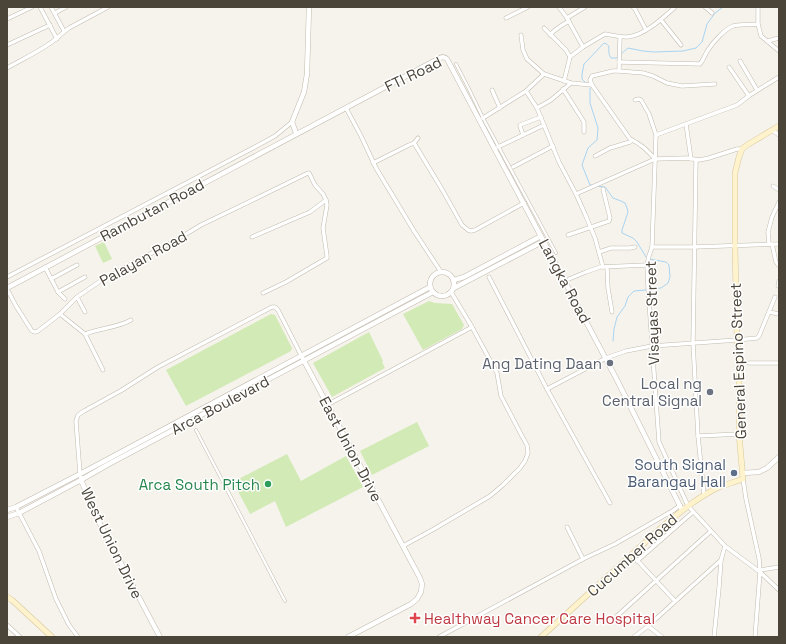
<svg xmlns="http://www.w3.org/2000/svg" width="786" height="644" viewBox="0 0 786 644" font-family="'Space Grotesk',sans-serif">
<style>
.green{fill:#d2eab5}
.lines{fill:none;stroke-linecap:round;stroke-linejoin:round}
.stream{stroke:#a9d4f2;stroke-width:1}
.pedestrian-casing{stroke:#c2bbae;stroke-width:3.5}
.minor-casing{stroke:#c2bbae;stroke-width:4.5}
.tertiary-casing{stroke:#c2bbae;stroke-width:5.5}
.secondary-casing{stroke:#d6c79b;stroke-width:6}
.pedestrian{stroke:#fff;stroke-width:2.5}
.minor{stroke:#fff;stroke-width:3.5}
.tertiary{stroke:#fff;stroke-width:4.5}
.secondary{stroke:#fff3cd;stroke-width:5}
.worship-dot{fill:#6b7280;stroke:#fff;stroke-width:1.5}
.service-dot{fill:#5c6f8a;stroke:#fff;stroke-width:1.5}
.leisure-dot{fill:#2e9e5b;stroke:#fff;stroke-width:1.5}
.health-dot{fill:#e0444e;stroke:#fff;stroke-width:1.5}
.labels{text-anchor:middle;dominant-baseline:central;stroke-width:3;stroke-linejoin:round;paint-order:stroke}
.street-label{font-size:15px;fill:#4b4439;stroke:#fff}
.worship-label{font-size:15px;fill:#5b616d;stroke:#fff;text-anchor:end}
.service-label{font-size:15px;fill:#4e5e75;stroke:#fff;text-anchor:end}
.leisure-label{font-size:15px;fill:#27864d;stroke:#fff;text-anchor:end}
.health-label{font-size:15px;fill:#be3a42;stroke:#fff;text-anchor:start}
</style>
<rect width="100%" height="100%" fill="#f6f3ec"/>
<g class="green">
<polygon points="104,242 112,259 103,263 95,246"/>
<polygon points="429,301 435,303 452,304 464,325 462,329 423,350 403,314"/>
<polygon points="271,314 275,315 292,348 291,351 186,406 166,370"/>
<polygon points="369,332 383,361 382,362 385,368 332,397 313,363"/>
<polygon points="417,422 429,446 372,475 360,451"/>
<polygon points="287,454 301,481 346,456 363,487 286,527 275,501 250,514 233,482"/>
</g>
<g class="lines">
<g class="stream">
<polyline points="621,54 628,48 643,51 654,52 683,51 696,48 702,42 707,24 715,13 723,7"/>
<path d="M586,83L582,79V74L584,64L604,43C611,45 608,48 609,53C609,55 610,56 611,58H616L619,56"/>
<polyline points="590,88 590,103 598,128 597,140 588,148 582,165 590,185 592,185"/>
<polyline points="597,186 605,187 613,198 621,201 625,203 627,208 628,212 622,230 622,233 633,238 637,242 646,257"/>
<polyline points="649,259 666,262 669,265 670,277 668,283 661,288 650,289"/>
<polyline points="613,341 614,329 617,317 625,306 628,297 634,291 646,290"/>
</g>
<g class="pedestrian-casing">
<g id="pedestrian">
<polyline points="456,64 469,89 483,118 556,253"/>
<polyline points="196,430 285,601"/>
</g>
</g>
<g class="minor-casing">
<g id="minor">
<polyline points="40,7 57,39"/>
<polyline points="51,7 64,31"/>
<polyline points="559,7 567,18 583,47"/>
<polyline points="633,7 635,9 646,30"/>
<polyline points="705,7 712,13"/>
<polyline points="758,7 758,24 761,36 779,51"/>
<polyline points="55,13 66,7"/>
<polyline points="506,18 528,7"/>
<polyline points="567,18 585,7"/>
<polyline points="7,19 32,7"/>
<polyline points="661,20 681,45"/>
<polyline points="544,28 566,50 570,57"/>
<polyline points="521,35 523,50 527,59 544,74 571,83 592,85"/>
<path d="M550,35C555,29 562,25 569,21"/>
<polyline points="768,41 779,38"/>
<polyline points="7,45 50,25"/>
<polyline points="740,61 757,90"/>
<path d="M619,62L700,64C704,59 705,54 708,50C713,42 725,29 733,26C741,24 751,25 758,24"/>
<polyline points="729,67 749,96"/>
<path d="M7,68C21,60 36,53 49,44C57,39 62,33 69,28L108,7"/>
<polyline points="619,71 620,37"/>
<path d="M564,81L570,57L583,47L605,34C612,35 618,37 627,37C644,36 663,18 675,7"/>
<polyline points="563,89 584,122 584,132"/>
<polyline points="492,90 500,108"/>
<polyline points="526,91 537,108 559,162 576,194 585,214 595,238 603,267"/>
<polyline points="635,100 639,99 641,100 649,114 656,135 652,247 649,256 647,265 648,288 659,442 688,506 725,546 760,572 779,590"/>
<polyline points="346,108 361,136 376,168 414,231 441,272"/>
<polyline points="537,108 551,100 571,83"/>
<polyline points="483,118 526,91 544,74"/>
<polyline points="686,124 691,159"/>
<polyline points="772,130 779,135"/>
<polyline points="523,135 520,126 520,125 541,117"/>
<polyline points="656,135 737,105 750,95 779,77"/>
<polyline points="414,143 443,191 462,225 468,230 471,231 475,230 524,203"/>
<polyline points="414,143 418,138"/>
<polyline points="498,147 544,125"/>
<polyline points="595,156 610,148 630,142 632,140"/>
<path d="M655,159C647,150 641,144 630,139L592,85L590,80L592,76L613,71H619L643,73L653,76L667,83L682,86L715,84"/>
<polyline points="696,160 693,343 698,436 704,495"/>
<polyline points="373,163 409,145 414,143"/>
<polyline points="513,167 553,146"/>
<polyline points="773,186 779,190"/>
<polyline points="576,194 655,159 687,158 699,160 709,158 737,149 742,149"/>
<polyline points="568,235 609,221 610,218 603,189"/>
<polyline points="252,237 310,212 326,200"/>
<polyline points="769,244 768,232 772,217 779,202"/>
<polyline points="772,244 776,262 779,266"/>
<polyline points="652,247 694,247 779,244"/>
<polyline points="599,252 611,248 630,248 635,247"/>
<polyline points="45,267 58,292 65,299"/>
<polyline points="607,267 608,288 612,312"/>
<polyline points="7,277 253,148 275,136 292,122"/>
<polyline points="489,277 547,389 610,503"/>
<polyline points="51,279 77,265"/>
<polyline points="569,279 586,272 600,267 647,265"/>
<polyline points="778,286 779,281"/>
<path d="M7,289L16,306L30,328C32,332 34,333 38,331L60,314L77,297L102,280L178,239L201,225L257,198L308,173H309L315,185L323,194L326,200L327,205L323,228L327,256V258L286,282L263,293"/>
<polyline points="58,292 85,277"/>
<polyline points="77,297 85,312"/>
<polyline points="769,312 779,314"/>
<polyline points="60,314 85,334 103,370"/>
<path d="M85,334C100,328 117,328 131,320"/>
<polyline points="749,363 779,363"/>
<polyline points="547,389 606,358 626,351 652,346 737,340 757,338 759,336 775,297"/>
<polyline points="327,405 472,327"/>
<polyline points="698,436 739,434"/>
<polyline points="80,474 76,421 78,415 84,411 122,390 158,367 272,307 275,307 278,310 301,355"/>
<polyline points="743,479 746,499 759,558 760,572 755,637"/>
<polyline points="16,507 39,551 56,599 69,625 78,637"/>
<polyline points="567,527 583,559"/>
<polyline points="403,546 434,529 490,496 503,485 520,468 525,461 528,453 527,445 523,438 501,396 497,373 472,327 451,292"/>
<polyline points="636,559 675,601"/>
<polyline points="637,561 693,512"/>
<polyline points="760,570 779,567"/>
<polyline points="617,616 711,531"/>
<polyline points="7,625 20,637"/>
<polyline points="648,626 662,637"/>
<polyline points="439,637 583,559 615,544 674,510 680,505"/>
<polyline points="634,637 648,626 721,560"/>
<polyline points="714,637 719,588 721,560 725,546"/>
</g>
</g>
<g class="tertiary-casing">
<g id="tertiary">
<polyline points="296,133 292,122 304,92 307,74 309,7"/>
<circle cx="442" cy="284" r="12"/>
<polyline points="454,280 464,277 541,236"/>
<path d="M7,288L438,59C441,57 444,56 447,59L617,380L682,510"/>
<polyline points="454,288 544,241"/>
<polyline points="303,359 420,578 422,584 421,592 417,599 411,604 348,637"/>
<polyline points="743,473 759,472 767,468 779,457"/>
<polyline points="81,478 81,480 98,520 160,637"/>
<polyline points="7,510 16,507 80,474 430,287"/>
<polyline points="7,517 19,513 81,480 107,465 433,292"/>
</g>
</g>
<g class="secondary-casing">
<g id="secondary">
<polyline points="7,597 12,600 52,637"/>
<path d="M541,637L662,527C680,512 698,497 719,487C727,484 735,482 743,479L739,434V366L737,340L735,246V173L739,157L742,149L747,145L779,126"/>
</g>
</g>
<use href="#pedestrian" class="pedestrian"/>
<use href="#minor" class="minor"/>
<use href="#tertiary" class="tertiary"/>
<use href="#secondary" class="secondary"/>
</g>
<g class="worship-dot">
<circle cx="610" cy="363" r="4"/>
<circle cx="710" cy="392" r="4"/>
</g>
<circle class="service-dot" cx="734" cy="473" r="4"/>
<circle class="leisure-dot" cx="268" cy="484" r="4"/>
<path class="health-dot" d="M413 612h4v4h4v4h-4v4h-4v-4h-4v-4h4z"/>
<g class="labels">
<g class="street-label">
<text transform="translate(413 74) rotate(-26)">FTI Road</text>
<text transform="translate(152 210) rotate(-28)">Rambutan Road</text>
<text transform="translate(143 258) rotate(-29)">Palayan Road</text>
<text transform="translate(565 281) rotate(62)">Langka Road</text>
<text transform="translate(652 313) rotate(-92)">Visayas Street</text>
<text transform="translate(738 361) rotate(-92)">General Espino Street</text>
<text transform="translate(220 405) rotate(-28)">Arca Boulevard</text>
<text transform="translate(351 449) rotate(62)">East Union Drive</text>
<text transform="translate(112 543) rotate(64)">West Union Drive</text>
<text transform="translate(632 555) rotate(-42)">Cucumber Road</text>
</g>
<g class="worship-label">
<text x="602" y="363">Ang Dating Daan</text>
<text x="702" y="383">Local ng<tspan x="702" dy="17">Central Signal</tspan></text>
</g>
<g class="service-label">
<text x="726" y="464">South Signal<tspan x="726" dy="17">Barangay Hall</tspan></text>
</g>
<g class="leisure-label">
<text x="260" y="484">Arca South Pitch</text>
</g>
<g class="health-label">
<text x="424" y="618">Healthway Cancer Care Hospital</text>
</g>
</g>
<rect width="786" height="644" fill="none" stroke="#4b4439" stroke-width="16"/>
</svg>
